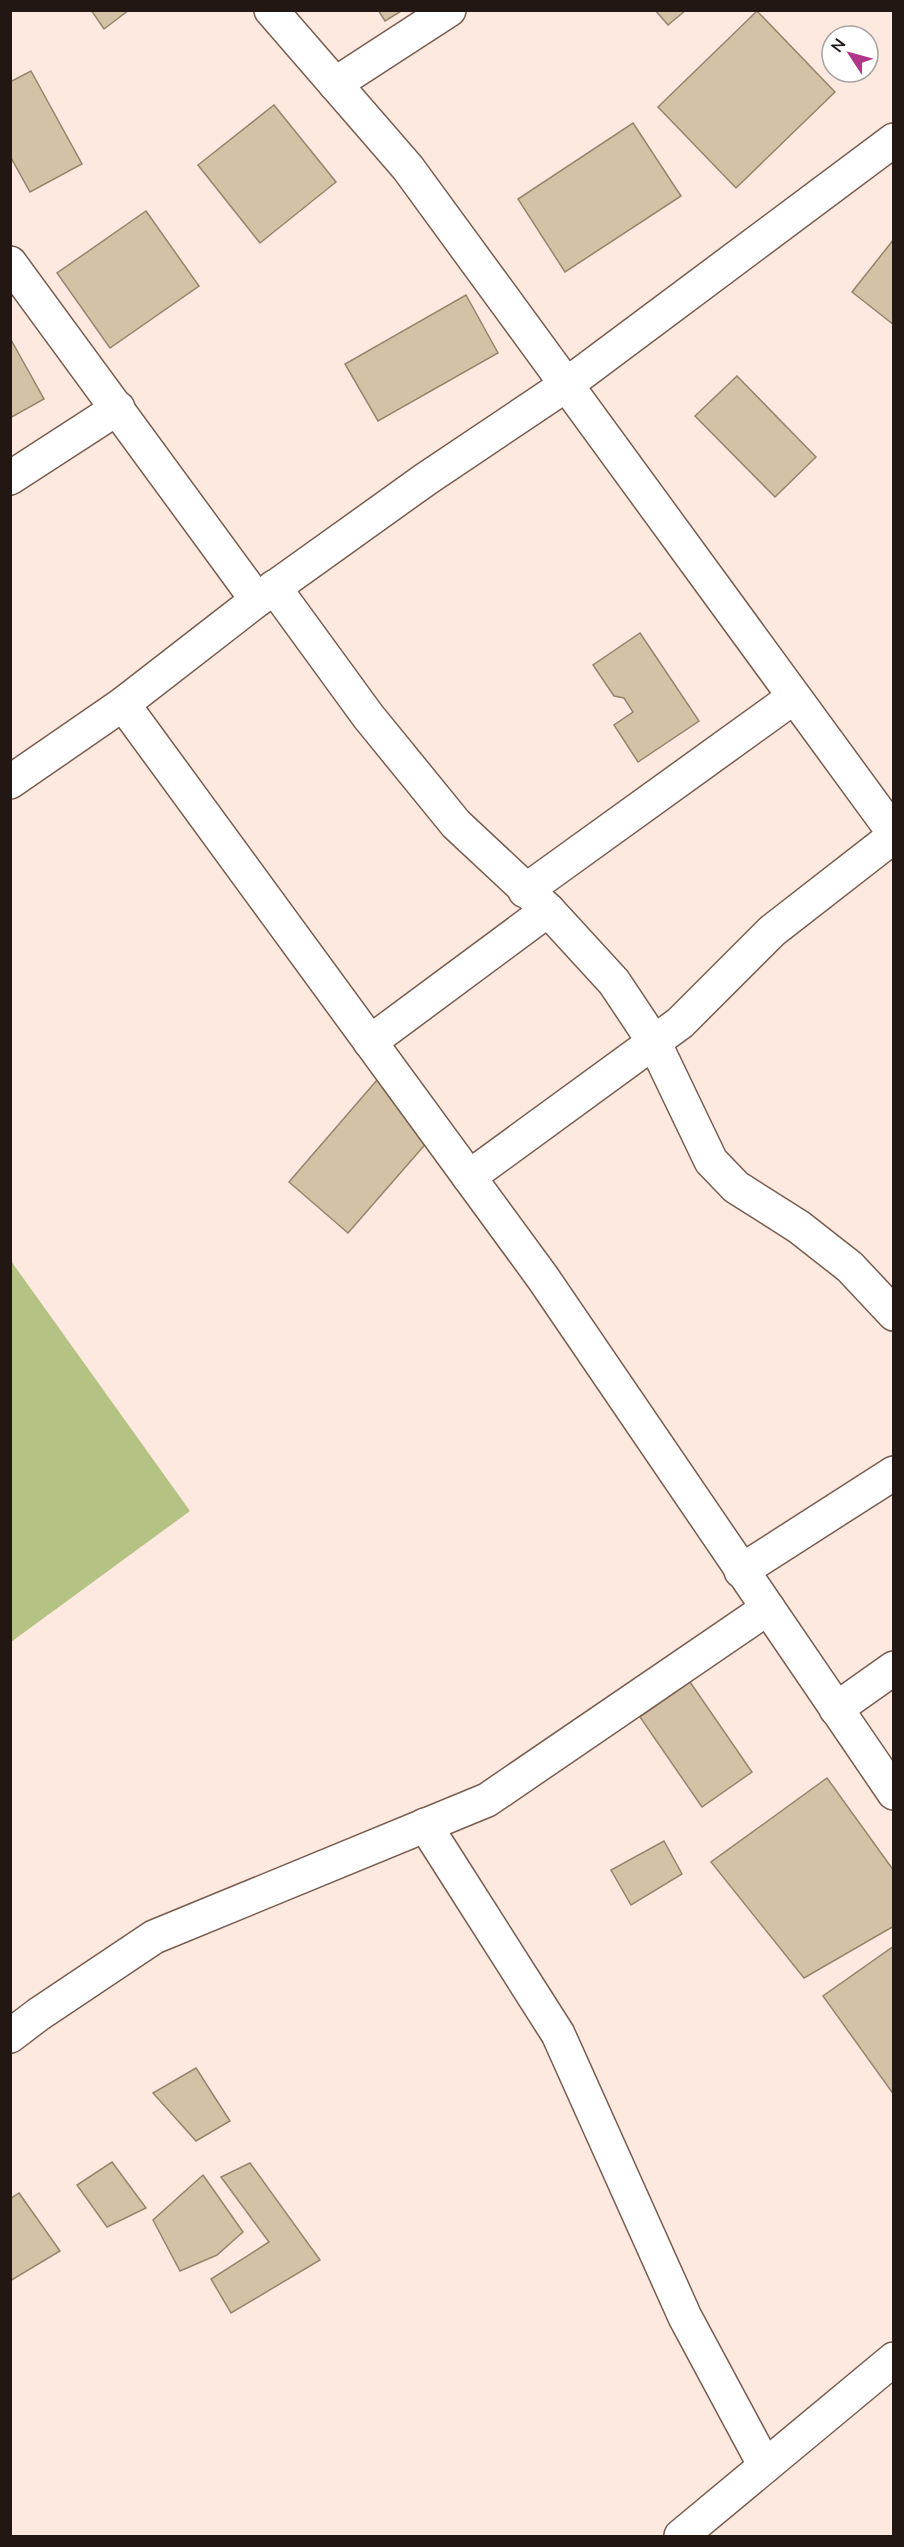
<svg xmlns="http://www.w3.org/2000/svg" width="904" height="2547" viewBox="0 0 904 2547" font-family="Mulish,sans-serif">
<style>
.green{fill:#b4c284}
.building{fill:#d4c2a6;stroke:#96856b;stroke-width:1.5}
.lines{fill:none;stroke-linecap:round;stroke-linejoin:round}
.minor-casing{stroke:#795c4f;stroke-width:36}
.minor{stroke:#fff;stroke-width:33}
</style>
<rect width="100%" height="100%" fill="#fde9df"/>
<polygon class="green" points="11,1261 190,1511 11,1642 10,1641"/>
<g class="building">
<polygon points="91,10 129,10 104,29"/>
<polygon points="378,10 403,10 385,21"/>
<polygon points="655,10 686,10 668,25"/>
<polygon points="757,11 835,92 736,188 658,107"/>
<polygon points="31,71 82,164 30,192 10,156 10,82"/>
<polygon points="274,105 336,182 260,243 198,165"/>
<polygon points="633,123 681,196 565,272 518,199"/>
<polygon points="146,211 199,286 110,348 57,273"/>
<polygon points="894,239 894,325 852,292"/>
<polygon points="466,295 498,353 378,421 345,364"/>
<polygon points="10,338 44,399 10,418"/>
<polygon points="737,376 816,457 775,497 695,416"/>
<polygon points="640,633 699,721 638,762 614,725 633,712 624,698 614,696 593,665"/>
<polygon points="377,1080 436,1132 348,1233 289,1182"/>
<polygon points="690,1682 752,1772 702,1807 640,1717"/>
<polygon points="827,1778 894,1871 894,1926 804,1978 711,1862"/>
<polygon points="664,1841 682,1874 631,1905 611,1870"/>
<polygon points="894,1946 894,2095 823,1996"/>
<polygon points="196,2068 230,2121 196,2141 153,2093"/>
<polygon points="112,2162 146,2208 107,2227 77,2185"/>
<polygon points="250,2163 320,2260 231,2313 211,2279 269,2242 221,2177"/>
<polygon points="203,2175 243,2232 217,2255 180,2271 153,2220"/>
<polygon points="19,2193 60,2251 10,2281 10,2199"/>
</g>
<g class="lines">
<g class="minor-casing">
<g id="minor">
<polyline points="271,10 408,168 894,833"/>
<polyline points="335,84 449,10"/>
<polyline points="10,263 257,600"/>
<polyline points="10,478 118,408"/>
<polyline points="274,587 368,716 456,824 548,910 614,982 654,1042 711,1161 736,1187 799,1227 850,1267 894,1314"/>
<polyline points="123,704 543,1278 894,1793"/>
<polyline points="10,782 123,704 257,600 426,479 566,385 894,140"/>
<polyline points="525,891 794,697"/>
<polyline points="370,1042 548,910"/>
<polyline points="469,1177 680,1023 772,931 894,836"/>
<polyline points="741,1571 894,1473"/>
<polyline points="836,1709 894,1668"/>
<polyline points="425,1825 558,2034 685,2317 765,2466"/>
<polyline points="10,2036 39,2014 154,1937 487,1800 768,1608"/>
<polyline points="681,2536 894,2359"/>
</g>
</g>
<use href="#minor" class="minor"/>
</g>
<rect width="904" height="2547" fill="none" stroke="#221712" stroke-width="24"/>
<g transform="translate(850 54) rotate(306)"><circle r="28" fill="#ffffff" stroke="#a7a2a0" stroke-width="1.5"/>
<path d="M0-4.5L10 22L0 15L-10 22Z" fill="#b13689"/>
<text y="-9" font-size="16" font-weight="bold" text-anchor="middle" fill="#221712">N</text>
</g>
</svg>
